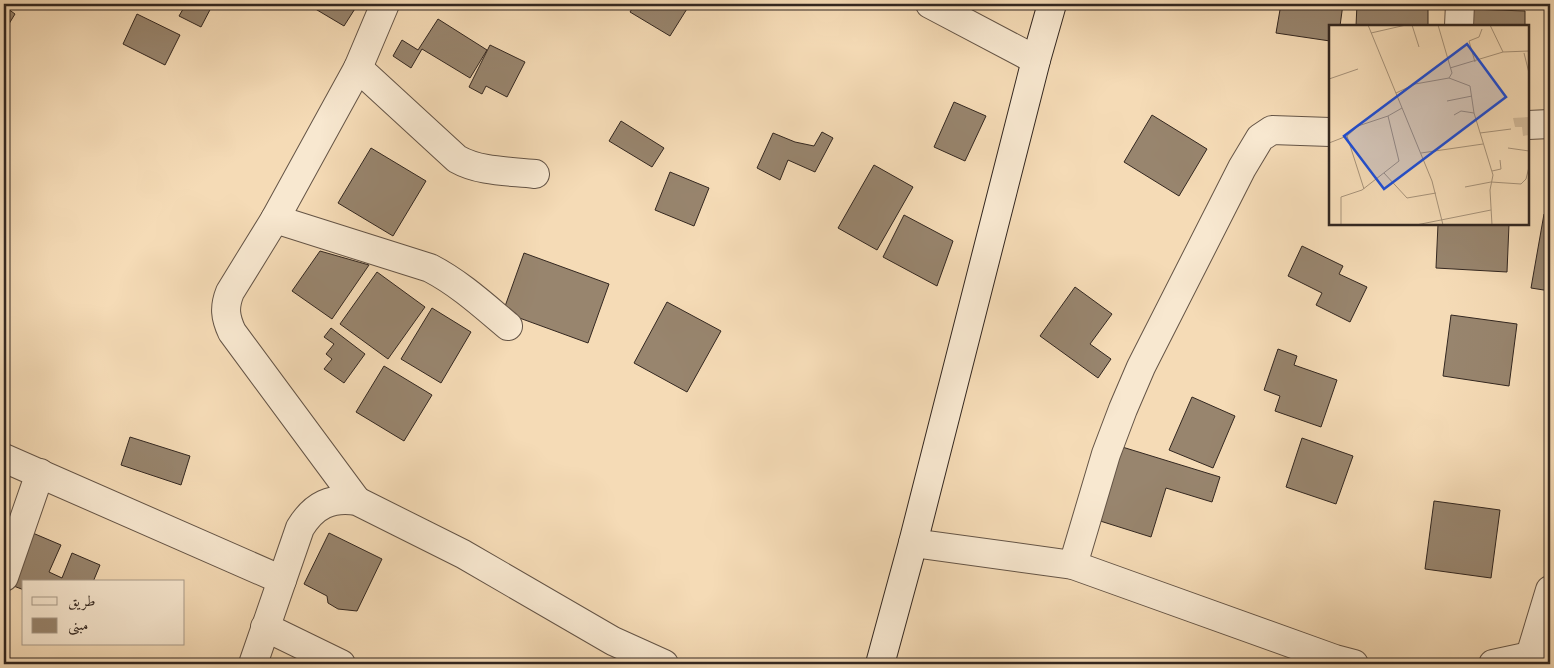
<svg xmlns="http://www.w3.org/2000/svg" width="1554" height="668" viewBox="0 0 1554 668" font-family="'IM FELL English',Amiri,serif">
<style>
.building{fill:#98856e;stroke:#332720}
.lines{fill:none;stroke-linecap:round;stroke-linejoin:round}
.street-casing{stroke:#645446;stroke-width:30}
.secondary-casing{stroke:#332720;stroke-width:30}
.street{stroke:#f8e8d0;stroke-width:28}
.secondary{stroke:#f8e8d0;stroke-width:28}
.inset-road{fill:none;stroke:#a7937a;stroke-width:1}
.view{fill:#1d4ed8;fill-opacity:0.15;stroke:#1d4ed8;stroke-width:2.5}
.inset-edge{fill:none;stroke:#332720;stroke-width:2.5}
</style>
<rect width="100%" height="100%" fill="#f5dbb6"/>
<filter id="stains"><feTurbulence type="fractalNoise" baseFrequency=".004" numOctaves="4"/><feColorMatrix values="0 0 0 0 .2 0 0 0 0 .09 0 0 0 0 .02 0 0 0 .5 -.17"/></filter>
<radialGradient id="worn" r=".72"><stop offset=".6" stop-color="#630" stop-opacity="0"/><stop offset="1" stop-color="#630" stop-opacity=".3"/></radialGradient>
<g class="building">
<path d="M186 4H213L201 27 179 16Z"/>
<path d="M307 4H358L344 26Z"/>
<path d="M635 4H690L670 36 630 12Z"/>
<path d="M1281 4H1343L1340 26H1330V41L1276 33Z"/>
<path d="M1357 4H1428V26H1356Z"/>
<path d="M4 6 15 14 4 32Z"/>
<path d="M1470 9 1525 11V26H1469Z"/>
<path d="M137 14 180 35 165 65 123 44Z"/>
<path d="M438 19 487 50 470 78 422 49 411 68 393 56 402 40 418 50Z"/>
<path d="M490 45 525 62 507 97 486 86 482 94 469 87Z"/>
<path d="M954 102 986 116 965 161 934 147Z"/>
<path d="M1152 115 1207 149 1179 196 1124 162Z"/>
<path d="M621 121 664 148 652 167 609 141Z"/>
<path d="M822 132 833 138 815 172 788 160 780 180 757 168 773 133 795 142 814 146Z"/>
<path d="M371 148 426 181 393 236 338 203Z"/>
<path d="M874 165 913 187 877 250 838 228Z"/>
<path d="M670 172 709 188 694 226 655 210Z"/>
<path d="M1544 214 1550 215V291L1531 288Z"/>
<path d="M904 215 953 241 937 286 883 257Z"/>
<path d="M1438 224H1509L1507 272 1436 268Z"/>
<path d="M1302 246 1343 266 1339 274 1367 287 1350 322 1316 305 1322 293 1288 276Z"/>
<path d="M320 251 369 265 332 319 292 291Z"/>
<path d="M524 253 609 284 588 343 503 312Z"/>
<path d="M377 272 425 307 388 359 340 324Z"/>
<path d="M1075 287 1112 314 1090 344 1111 359 1098 378 1040 336Z"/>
<path d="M667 302 721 331 687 392 634 363Z"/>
<path d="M432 308 471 332 441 383 401 359Z"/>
<path d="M1451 315 1517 324 1509 386 1443 376Z"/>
<path d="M331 328 365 354 344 383 324 369 332 359 326 354 334 344 324 337Z"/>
<path d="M1278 349 1297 356 1294 365 1337 380 1321 427 1275 411 1280 396 1264 390Z"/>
<path d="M384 366 432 395 404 441 356 412Z"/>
<path d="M1192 397 1235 416 1213 468 1169 450Z"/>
<path d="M130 437 190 456 181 485 121 465Z"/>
<path d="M1302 438 1353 456 1336 504 1286 487Z"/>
<path d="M1119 446 1220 477 1212 502 1166 488 1151 537 1097 520Z"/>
<path d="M1434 501 1500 510 1491 578 1425 569Z"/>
<path d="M28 531 61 545 49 572 62 578 72 553 100 565 93 582H24V590L6 583Z"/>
<path d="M329 533 382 559 357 611 338 609 328 603 327 596 304 584Z"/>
</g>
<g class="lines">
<g class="street-casing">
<g id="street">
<path d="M930 4 1036 60"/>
<path d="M1459 26 1460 4"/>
<path d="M358 68 457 159C480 172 509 171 535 174"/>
<path d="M1528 125 1550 124"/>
<path d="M275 219 430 268C459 283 483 305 508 326"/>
<path d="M4 458 282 580"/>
<path d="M357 501 232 332C225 317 224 307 230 292L275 219 358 68 385 4"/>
<path d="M913 543 1073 565 1106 454 1123 409 1141 367 1242 168 1260 138 1272 130 1330 132"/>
<path d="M1073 565 1335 659 1354 664"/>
<path d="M4 577 40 473"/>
<path d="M265 627 341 664"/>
<path d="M1530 656 1550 590"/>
<path d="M253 664 300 528C314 505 331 497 357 501L463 554 613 641 664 664"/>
<path d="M1493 664 1530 656 1550 660"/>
</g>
</g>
<g class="secondary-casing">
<path id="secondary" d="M880 664 913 543 1036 60 1052 4"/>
</g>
<use href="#street" class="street"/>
<use href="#secondary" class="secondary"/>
</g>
<g transform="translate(1329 25)">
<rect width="200" height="200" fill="#f5dbb6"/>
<path d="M200 92V110L194 111 193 102H186L184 93Z" fill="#d4bc9c"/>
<path class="inset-road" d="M39 0 103 156 114 200M83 0 90 22M109 0 123 48 120 53M161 0 174 27 200 26M42 8 77 0M195 28 200 48M146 37 140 16 150 12 153 4M121 43 174 27M0 54 29 44M67 68 86 59 120 53 141 61 145 88 164 150 161 165 163 200M118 76 143 71M125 90 132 86 145 88M151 108 182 104M18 111 35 164M0 118 18 111 29 101 59 91M179 123 200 126M92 128 154 119M163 146 172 144 171 135M55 148 78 173 107 168M136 162 162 157 192 159 197 154 200 142M12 200V172L33 165 70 136 59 91 73 83M87 200 162 185"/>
<path class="view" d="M138 19 177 72 55 164 15 111Z"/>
<rect width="200" height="200" class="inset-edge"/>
</g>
<rect width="1554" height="668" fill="none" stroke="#f5dbb6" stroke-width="20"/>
<rect x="5" y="5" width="1544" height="658" fill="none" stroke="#332720" stroke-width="2.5"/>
<rect x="10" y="10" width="1534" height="648" fill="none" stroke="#332720"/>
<rect x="22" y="580" width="162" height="65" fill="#f8e8d0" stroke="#a99b8a"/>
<rect x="32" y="597" width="25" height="8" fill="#f8e8d0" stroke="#a99b8a"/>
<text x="68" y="606" font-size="15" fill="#332720">طريق</text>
<rect x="32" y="618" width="25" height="15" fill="#98856e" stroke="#a99b8a"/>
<text x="68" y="630" font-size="15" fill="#332720">مبنى</text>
<rect width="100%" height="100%" filter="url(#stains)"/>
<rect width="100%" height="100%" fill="url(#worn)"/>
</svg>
